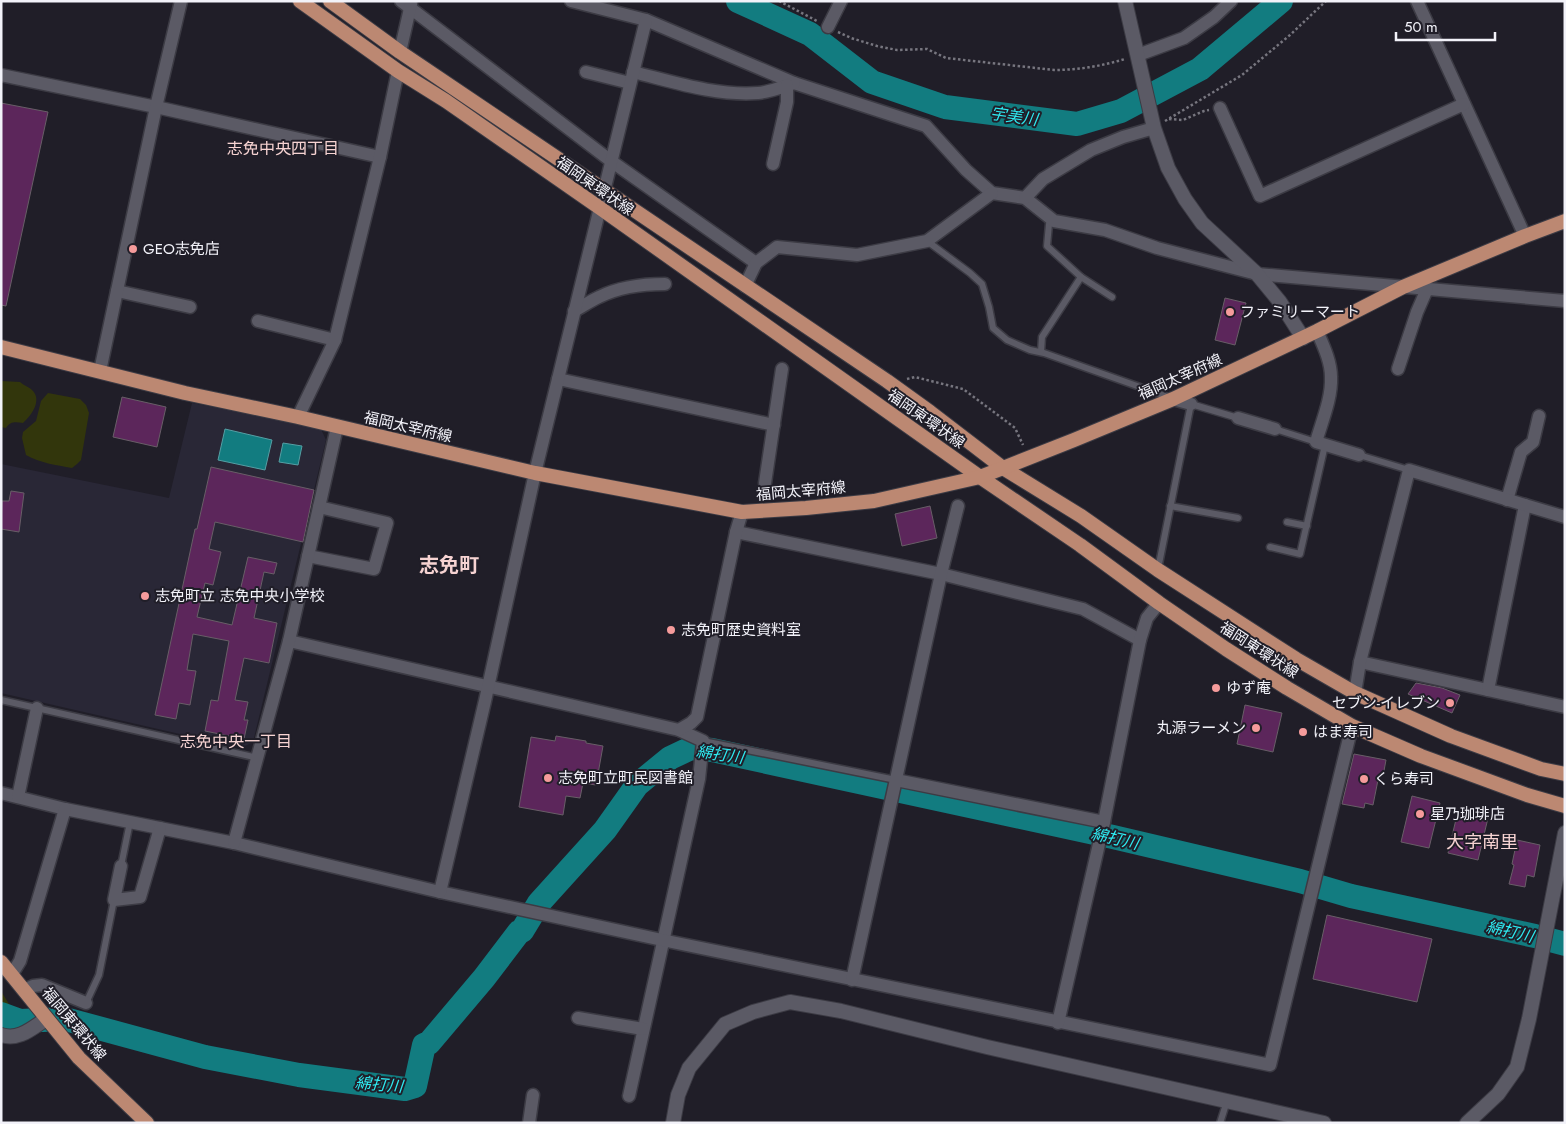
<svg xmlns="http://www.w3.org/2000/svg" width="1566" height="1124" viewBox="0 0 1566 1124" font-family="Jost,'Noto Sans JP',sans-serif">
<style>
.built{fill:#292736}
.green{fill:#32360c}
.water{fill:#127c80;stroke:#559fa4}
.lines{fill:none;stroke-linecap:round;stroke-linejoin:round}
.river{stroke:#127c80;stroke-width:24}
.building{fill:#5c265b;stroke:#685e67}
.service-casing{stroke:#3c3b44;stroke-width:9}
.minor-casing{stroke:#3c3b44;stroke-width:15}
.tertiary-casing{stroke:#3c3b44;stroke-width:16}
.primary-casing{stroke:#3c3b44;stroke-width:16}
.path{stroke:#77767f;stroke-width:2.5;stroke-dasharray:2.5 2.5;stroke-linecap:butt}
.service{stroke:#5b5a65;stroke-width:6}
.minor{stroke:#5b5a65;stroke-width:12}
.tertiary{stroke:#5b5a65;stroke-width:14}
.primary{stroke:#bc8872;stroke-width:14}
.poi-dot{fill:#f59b9b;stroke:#201e28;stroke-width:2}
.labels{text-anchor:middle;stroke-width:4;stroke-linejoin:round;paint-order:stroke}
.street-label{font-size:15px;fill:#f2f2f9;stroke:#201e28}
.poi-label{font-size:15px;fill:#f2f2f9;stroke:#201e28;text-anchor:start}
.water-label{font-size:16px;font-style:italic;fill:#2eeaf1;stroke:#201e28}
.neighbourhood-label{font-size:16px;fill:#f6d3d2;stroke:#201e28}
.quarter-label{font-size:18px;fill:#f6d3d2;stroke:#201e28}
.district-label{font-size:20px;font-weight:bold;fill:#f6d3d2;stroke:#201e28}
</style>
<rect width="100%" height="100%" fill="#201e28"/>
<path class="built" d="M192 403 320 427 326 440 253 742 241 748 1 693V464L169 498Z"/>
<g class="green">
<path d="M1 381 20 382C24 386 30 387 33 391 42 401 31 416 23 423 16 422 10 421 6 428L1 427Z"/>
<path d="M48 393 80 399 86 405 89 413 81 460 77 464 72 468C56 465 40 463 26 455L22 438 23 432 36 421 41 401Z"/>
<path d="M1 991 17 1017 1 1013Z"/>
</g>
<g class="water">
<path d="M225 429 272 440 265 470 218 460Z"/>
<path d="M283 443 302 446 298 465 279 462Z"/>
</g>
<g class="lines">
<g class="river">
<path d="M738 1 810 34 872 82 945 107 1077 124 1121 111 1200 69 1281 1"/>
<path d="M1 1014 20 1021 65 1019 205 1057 299 1075 405 1089 415 1086 424 1045 429 1043 484 978 519 932 522 931 539 903 605 830 637 785 670 758 691 748 712 750 1113 837 1300 881 1351 896 1535 936 1565 944"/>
</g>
</g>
<g class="building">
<path d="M1 103 48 112 6 306 1 305Z"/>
<path d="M1225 298 1246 303 1235 345 1215 340Z"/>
<path d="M122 397 166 407 157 447 113 437Z"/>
<path d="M211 467 314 490 303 542 215 522 209 549 221 552 213 585 205 583 197 617 232 625 248 557 277 563 274 574 264 572 254 618 277 623 269 663 244 658 235 700 248 702 244 720H248L244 739 205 731 211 700 218 701 229 641 193 634 187 670 196 671 190 705 179 703 176 719 155 715 195 529H197Z"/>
<path d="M11 491 24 493 19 532 1 529 2 501H9Z"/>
<path d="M930 506 937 538 902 546 895 514Z"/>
<path d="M1416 683 1442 688 1460 695 1452 713 1408 694Z"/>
<path d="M1245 705 1282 713 1273 752 1237 744Z"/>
<path d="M556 736 586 741V743L603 746 596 785 583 783 580 798 566 796 563 815 519 807 531 737 555 741Z"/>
<path d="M1354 754 1386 760 1383 776 1379 775 1373 805 1365 803 1364 808 1342 804Z"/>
<path d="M1412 796 1440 803 1429 848 1401 842Z"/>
<path d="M1458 811 1488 818 1478 860 1448 853Z"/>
<path d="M1517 840 1540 845 1534 877 1527 875 1525 887 1509 884 1514 865 1512 864Z"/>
<path d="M1327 915 1432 939 1417 1002 1313 979Z"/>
</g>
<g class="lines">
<g class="service-casing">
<g id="service">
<path d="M927 241 970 273 982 284 989 307 993 328 1007 340 1030 350 1044 353 1171 398"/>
<path d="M1081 277 1112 297"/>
<path d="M1041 352 1042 337 1081 277 1047 246 1049 224 1052 219"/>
<path d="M1275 429 1316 442"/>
<path d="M1359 455 1409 470"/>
<path d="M1170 506 1238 518"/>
<path d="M1287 522 1307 526"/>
<path d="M1270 547 1300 554 1325 445"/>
<path d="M1158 569 1191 404 1238 418"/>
<path d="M1 700 258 758"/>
<path d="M703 741 896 780"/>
<path d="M121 866 130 822"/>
<path d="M86 1003 99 975 114 900"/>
<path d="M1220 1123 1227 1101"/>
</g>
</g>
<g class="minor-casing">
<g id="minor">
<path d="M401 1 611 161 756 263"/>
<path d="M571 1 646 20 794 83 926 126 966 170 992 193 1025 198 1054 221 1105 230 1157 248 1257 274 1565 301"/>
<path d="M1417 1 1525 236"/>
<path d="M828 27 841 1"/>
<path d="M400 52 411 4"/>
<path d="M1138 55 1184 38 1214 17 1231 1"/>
<path d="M586 72 630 83"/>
<path d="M633 72C674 82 715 96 758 93 770 92 782 87 794 83"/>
<path d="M1 75 156 107 380 157"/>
<path d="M1220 108 1260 196 1464 104"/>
<path d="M773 164 787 102V85"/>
<path d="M1025 198 1043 179 1091 150 1123 137 1154 128"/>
<path d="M745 286 756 263 777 247 857 255 927 241 992 193"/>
<path d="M117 291 190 307"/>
<path d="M574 311C582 307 590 301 599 297 619 287 642 284 665 284"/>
<path d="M258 321 335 340"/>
<path d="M1317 331C1323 345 1331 361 1331 377 1332 398 1322 421 1316 442L1359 455"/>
<path d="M1398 369 1417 312 1427 289"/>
<path d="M100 371 156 107 181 1"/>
<path d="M558 379 774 425"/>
<path d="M1173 399 1191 404"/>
<path d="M298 417 335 340 380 157 398 71"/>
<path d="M1238 418 1275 429"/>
<path d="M765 483 782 369"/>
<path d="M1507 500 1521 452 1533 442 1539 416"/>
<path d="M736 532 941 574 1083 609 1140 640"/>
<path d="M308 556 374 569 387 523 319 507"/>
<path d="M289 641 679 730 703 741 699 779 629 1096"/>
<path d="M1360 662 1565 707"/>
<path d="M1488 690 1525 505"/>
<path d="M1355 693 1360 662 1409 470 1565 517"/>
<path d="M679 730 691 723 697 717 736 532 742 512"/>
<path d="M896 780 1104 822"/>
<path d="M1 793 65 809 234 843 440 892 662 940 1270 1065 1352 726"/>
<path d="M18 797 37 708"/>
<path d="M234 843 289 641 337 427"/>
<path d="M121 866 114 900 140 897 160 828"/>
<path d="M440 892 485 701 535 473 646 20"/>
<path d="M12 974 20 961 65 809"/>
<path d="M852 980 941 574 958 506"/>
<path d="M24 990 33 986 42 985 86 1003"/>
<path d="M578 1018 643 1029"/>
<path d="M1058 1023 1104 822 1140 640 1147 618 1159 603"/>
<path d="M529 1123 533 1095"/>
</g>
</g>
<g class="tertiary-casing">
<g id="tertiary">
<path d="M1125 1 1154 128 1168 168 1185 199 1202 223 1257 274 1280 302 1303 338"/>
<path d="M1 1035C19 1041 32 1028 46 1019"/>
<path d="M673 1123 678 1095 689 1068 725 1024 753 1012 790 1002 841 1011 987 1047 1324 1123"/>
<path d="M1467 1123 1498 1094 1517 1067 1529 1019 1565 833"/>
</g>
</g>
<g class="primary-casing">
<g id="primary">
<path d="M300 1 398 71 446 101 600 208 980 477 1080 545 1159 603 1226 649 1287 688 1352 726 1421 756 1527 795 1565 806"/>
<path d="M330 1 400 52 887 381 930 412 1003 468 1081 516 1158 570 1296 659 1355 693 1451 736 1541 769 1565 774"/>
<path d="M1 347 185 393 298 417 535 473 742 512 806 508 874 501 980 477 1003 468 1074 440 1173 399 1317 331 1403 287 1525 236 1565 221"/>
<path d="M1 962 79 1058 147 1123"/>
</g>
</g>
<g class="path">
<path d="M779 1 817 21"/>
<path d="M838 32 851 38 877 46 897 50 927 49 946 58 1054 70C1078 70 1102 66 1125 59"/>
<path d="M1169 119 1183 120 1204 111 1209 110"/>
<path d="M1165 121 1242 75 1290 35 1326 1"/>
<path d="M907 379 915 377 963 389 1015 428 1023 445"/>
</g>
<use href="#service" class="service"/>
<use href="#minor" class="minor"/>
<use href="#tertiary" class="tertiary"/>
<use href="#primary" class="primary"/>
</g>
<g class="poi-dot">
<circle cx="133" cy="249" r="5"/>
<circle cx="1230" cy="312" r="5"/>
<circle cx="145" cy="596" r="5"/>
<circle cx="671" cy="630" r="5"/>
<circle cx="1216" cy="688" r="5"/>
<circle cx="1450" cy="703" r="5"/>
<circle cx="1256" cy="728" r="5"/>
<circle cx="1303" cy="732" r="5"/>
<circle cx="548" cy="778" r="5"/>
<circle cx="1364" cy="779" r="5"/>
<circle cx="1420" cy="814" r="5"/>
</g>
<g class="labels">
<g class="street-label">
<text transform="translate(595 186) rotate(35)" y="5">福岡東環状線</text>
<text transform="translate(1180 377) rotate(-24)" y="5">福岡太宰府線</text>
<text transform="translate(926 419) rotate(35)" y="5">福岡東環状線</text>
<text transform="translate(408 427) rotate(13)" y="5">福岡太宰府線</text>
<text transform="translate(801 491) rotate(-5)" y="5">福岡太宰府線</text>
<text transform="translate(1259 650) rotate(33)" y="5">福岡東環状線</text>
<text transform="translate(74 1024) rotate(50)" y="5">福岡東環状線</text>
</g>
<g class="poi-label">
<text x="143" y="254">GEO志免店</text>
<text x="1240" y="317">ファミリーマート</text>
<text x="155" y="601">志免町立 志免中央小学校</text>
<text x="681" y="635">志免町歴史資料室</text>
<text x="1226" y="693">ゆず庵</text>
<text x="1440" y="708" text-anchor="end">セブン-イレブン</text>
<text x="1246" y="733" text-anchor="end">丸源ラーメン</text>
<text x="1313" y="737">はま寿司</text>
<text x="558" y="783">志免町立町民図書館</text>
<text x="1374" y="784">くら寿司</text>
<text x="1430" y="819">星乃珈琲店</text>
</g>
<g class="water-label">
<text transform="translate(1014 116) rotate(8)" y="6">宇美川</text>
<text transform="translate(720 754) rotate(8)" y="6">綿打川</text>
<text transform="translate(1115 838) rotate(13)" y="6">綿打川</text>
<text transform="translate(1510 931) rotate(13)" y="6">綿打川</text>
<text transform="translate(379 1084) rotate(5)" y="6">綿打川</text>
</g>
<g class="neighbourhood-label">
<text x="283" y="154">志免中央四丁目</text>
<text x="236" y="747">志免中央一丁目</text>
</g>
<g class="quarter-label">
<text x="1482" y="848">大字南里</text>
</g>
<g class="district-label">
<text x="449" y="572">志免町</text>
</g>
</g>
<rect width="1566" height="1124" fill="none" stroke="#f2f2f9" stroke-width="5"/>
<path d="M1396 32v8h99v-8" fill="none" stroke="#f2f2f9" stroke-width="2.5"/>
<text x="1404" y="32" font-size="15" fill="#f2f2f9" stroke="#201e28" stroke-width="4" paint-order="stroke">50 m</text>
</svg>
